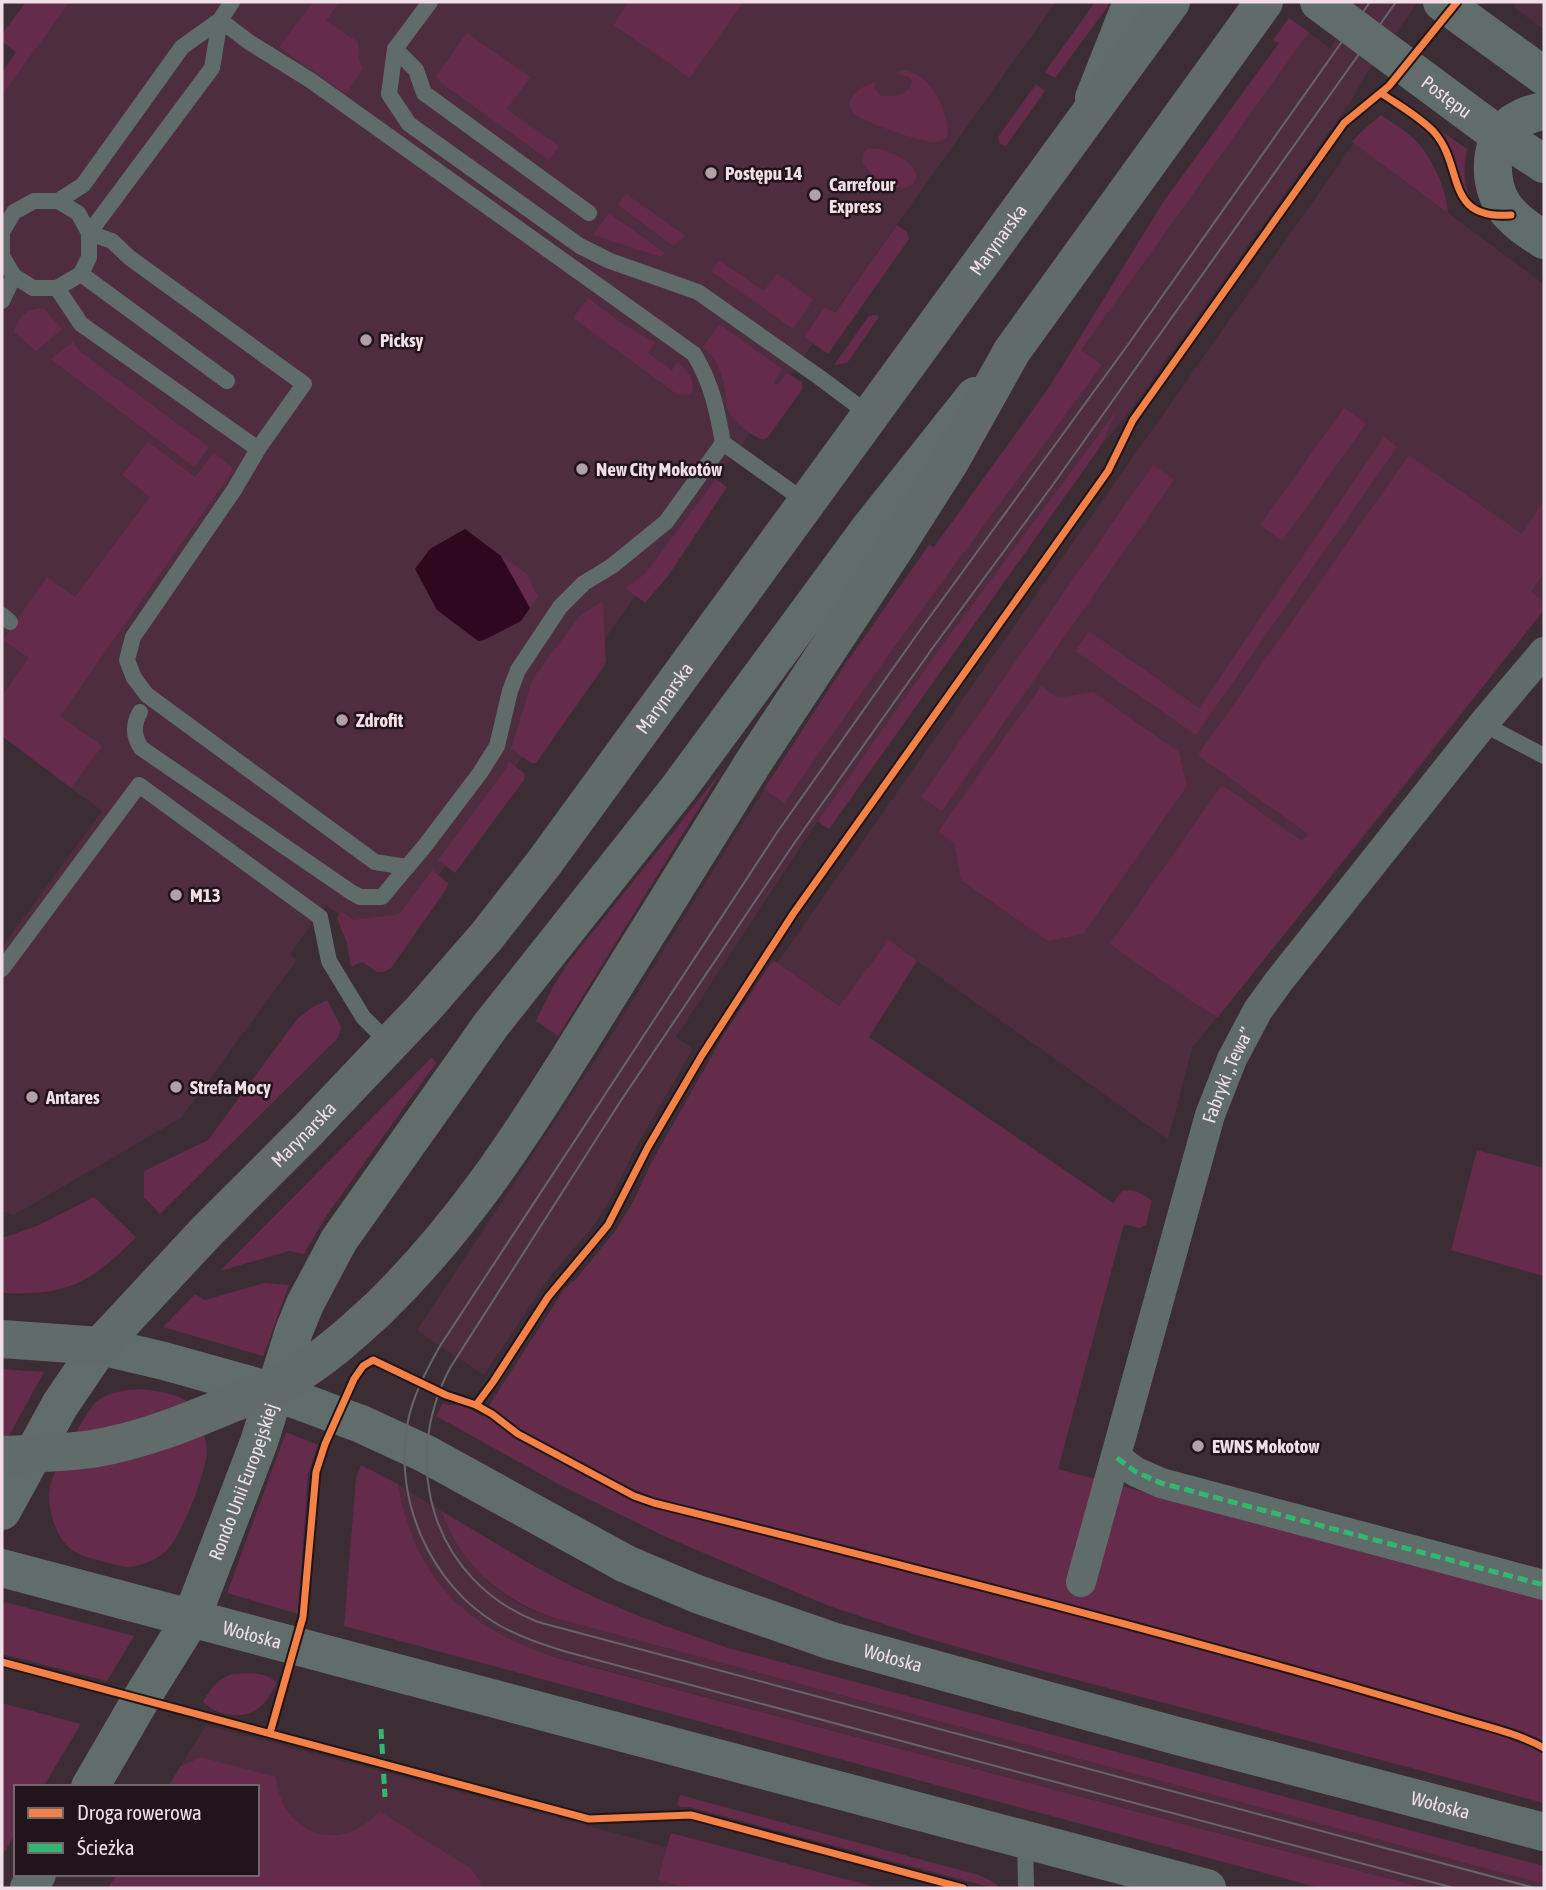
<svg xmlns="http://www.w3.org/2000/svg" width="1546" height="1890" viewBox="0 0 1546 1890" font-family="'Asap Condensed',sans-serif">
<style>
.built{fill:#4e2d3e}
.green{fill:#642c4a}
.water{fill:#2f071e}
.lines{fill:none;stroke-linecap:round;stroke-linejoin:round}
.lane{stroke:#5f6c6a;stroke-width:16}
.street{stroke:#5f6c6a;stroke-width:30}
.secondary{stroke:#616d6b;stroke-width:38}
.primary{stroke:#606b6a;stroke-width:38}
.tram{stroke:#676567;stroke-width:2}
.secondary-bridge{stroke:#616d6b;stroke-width:38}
.primary-bridge{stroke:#606b6a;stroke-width:38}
.quiet{stroke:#33b770;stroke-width:5;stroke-dasharray:10 5;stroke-linecap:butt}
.cycleway-casing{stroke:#21141a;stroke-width:11}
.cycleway{stroke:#f48246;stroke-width:7}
.poi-dot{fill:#b2a0a8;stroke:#21141a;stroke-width:2.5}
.labels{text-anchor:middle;stroke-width:5;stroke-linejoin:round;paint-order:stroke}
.street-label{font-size:19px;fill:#f1dee6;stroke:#21141a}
.poi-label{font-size:19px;font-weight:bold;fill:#f1dee6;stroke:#21141a;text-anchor:start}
</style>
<rect width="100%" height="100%" fill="#3c2c34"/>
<g class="built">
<path d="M70 2H1056L905 213 388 947 326 905 290 954 297 960 181 1118 14 1215 2 1211V947L102 811 2 736V95Z"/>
<path d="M1361 2H1418L1365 76 1351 101 1127 415 1100 447 829 829 817 822 676 1037 693 1049 636 1147 611 1199 594 1225 549 1278 484 1375 434 1342 417 1330 600 1053 733 838 844 666 929 545 934 547 1026 420 1063 366 1162 204 1279 43 1273 40 1289 18 1330 48Z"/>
<path d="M1514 2H1544V30L1515 8Z"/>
<path d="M1354 143 1544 284V610L1388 807 1192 1048 1168 1140 889 941 839 1006 777 963Z"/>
<path d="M398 1484 441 1511 447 1527 488 1582 509 1598 529 1609 551 1617 1544 1884V1888H1425L538 1652 519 1645 490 1630 465 1611 440 1585 418 1552 410 1532 403 1512Z"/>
<path d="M206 1725 585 1825 816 1888H108L117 1874H257V1787H168Z"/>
</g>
<g class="green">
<path d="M26 2H70L2 95V72L16 52 2 41V34Z"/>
<path d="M313 2H339L326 21 358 42 359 59 363 69 346 94 279 47Z"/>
<path d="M628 2H743L690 78 614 25Z"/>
<path d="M1095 2H1111L1055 78 1045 72Z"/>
<path d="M1289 18 1309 32 1081 350 1102 365 889 654 784 803 764 789 844 666 929 545 934 547 1050 386 1162 204 1279 43 1273 40Z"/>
<path d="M467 33 530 77 507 109 559 146 549 160 440 82 436 76Z"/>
<path d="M906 70C931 76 948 110 948 135 944 139 940 142 934 142 920 142 863 122 854 113 851 110 851 108 849 103 855 91 862 86 875 82V89L881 96C894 97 909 96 912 81L909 77 895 73Z"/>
<path d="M1036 84 1045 91 1006 146 1000 144 998 137Z"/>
<path d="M1381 115C1391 122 1403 129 1413 138 1430 153 1447 190 1448 213L1352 142 1360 133Z"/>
<path d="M1433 125 1467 149C1463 166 1464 183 1470 199 1454 175 1455 149 1433 125Z"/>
<path d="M869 148C881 148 890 152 901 158 941 181 893 210 862 162L863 153Z"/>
<path d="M626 194 686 236 673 246 618 205Z"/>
<path d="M609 213 665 253 661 256 655 255 593 235Z"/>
<path d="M897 225 907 232 909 239 828 354 804 337 825 307 835 313Z"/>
<path d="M719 260 764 291 777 273 813 299 793 329 711 271Z"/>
<path d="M588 298 619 321 655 343 648 353 672 370 678 362C687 371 697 381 691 394L678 395 573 318Z"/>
<path d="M43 308 62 329 36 351 14 332C19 316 25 309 43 308Z"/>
<path d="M876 315 879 317 847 363 834 365 869 316Z"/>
<path d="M719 324 782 369 774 382 778 385 787 373 802 382V390L768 437 763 440C749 434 732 422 727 407 726 402 726 396 725 390 723 375 715 356 703 347Z"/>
<path d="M73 342 79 351 209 447 194 467 51 359Z"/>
<path d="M1344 408 1366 424 1282 541 1260 525Z"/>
<path d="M1117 410 1100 447 829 829 818 821 935 655Z"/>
<path d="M1384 437 1397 447 1196 735 1075 651 1089 631 1199 708Z"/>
<path d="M148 442 195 477 214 453 232 467 231 473 60 716 102 746 71 788 2 736V696L29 658 3 640 47 577 75 597 150 497 122 475Z"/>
<path d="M1409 455 1522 534 1544 501V573L1531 592 1544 602V610L1218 1017 1191 1001 1110 944 1222 785 1302 841 1308 834 1198 755Z"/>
<path d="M1153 465 1174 480 942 811 921 797Z"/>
<path d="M716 479 727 487 668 576 645 603 625 588 645 574Z"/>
<path d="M501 556 527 574 538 597 530 608Z"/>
<path d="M601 602 603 604 606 661 604 666 536 763H531L511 749 533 678 580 616Z"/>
<path d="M1041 686 1057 698 1093 692 1179 752 1187 786 1083 934 1048 941 961 880 954 843 938 832Z"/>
<path d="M508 761 525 774 524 780 455 873 438 860 506 769Z"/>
<path d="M721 772 558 1036 536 1021 554 985 568 963Z"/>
<path d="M432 870 448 883 447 888 391 968 384 972H377L362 962 351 967 347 943 337 918 341 911 353 920 399 914Z"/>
<path d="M889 940 917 961 869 1037 1113 1203 1122 1191C1134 1187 1142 1195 1152 1200L1146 1225 1139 1228 1124 1224 1058 1469 1544 1599V1803L1024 1666 923 1637 829 1606 666 1537 562 1486 436 1416 443 1403 449 1405 461 1404 482 1416 565 1288 575 1280 616 1230 633 1202 651 1163 723 1036 773 960 839 1006Z"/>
<path d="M327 1000 341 1027 338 1038 160 1214 144 1197V1171L208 1140 297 1019 311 1008Z"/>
<path d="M432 1057 436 1063 327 1215 304 1254 289 1251 220 1271Z"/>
<path d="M1477 1150 1544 1168V1276L1451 1250Z"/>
<path d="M94 1197 136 1237C91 1283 67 1296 2 1293V1238L37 1226Z"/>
<path d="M264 1283 289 1285 263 1356 163 1327 195 1294 205 1300Z"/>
<path d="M2 1369 44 1372 2 1448Z"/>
<path d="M141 1389C156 1391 180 1393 191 1405 198 1413 207 1440 207 1450 207 1470 181 1539 165 1552 156 1560 139 1567 126 1567 120 1566 112 1564 105 1562 97 1560 77 1555 71 1549 55 1537 46 1505 50 1486 53 1473 86 1411 96 1402 107 1392 126 1390 141 1389Z"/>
<path d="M286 1432 318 1445 308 1474 298 1614 227 1593Z"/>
<path d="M361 1465 398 1484C414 1579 469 1631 558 1658L1425 1888H1320L344 1626 356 1478Z"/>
<path d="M441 1511C480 1533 518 1558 558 1579 612 1608 670 1628 728 1648L1544 1866V1884L551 1617C498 1598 461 1564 441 1511Z"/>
<path d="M5 1602 134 1636 107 1681 2 1654V1605Z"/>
<path d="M232 1674C248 1673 265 1671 277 1683 271 1692 266 1704 256 1710 240 1720 213 1715 203 1701 212 1688 217 1679 232 1674Z"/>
<path d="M2 1703 81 1724 43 1787H16V1833L2 1856Z"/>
<path d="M201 1757 276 1777C281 1835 342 1856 379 1811L470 1868 480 1881 482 1888H108L117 1874H257V1787H168L180 1767Z"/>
<path d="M680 1795 979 1875 990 1880 1001 1888H993L689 1807H679L677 1804Z"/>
<path d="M671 1833 879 1888H688L658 1880Z"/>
</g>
<path class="water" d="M465 529 501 556 530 608 521 621 484 640 478 641 437 610 415 569 430 549Z"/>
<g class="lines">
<g class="lane">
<path d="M430 2 395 49 389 94 409 124 580 246 610 261 698 292 819 377 870 415"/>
<path d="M220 20 249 42 310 80 694 354C712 384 717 410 723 443L806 502"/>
<path d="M395 49 416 70 424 93 589 213"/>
<path d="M34 201H58L78 213 89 233V257L81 274 57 288H33L14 276 2 256V232L14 212Z"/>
<path d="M58 201 83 185 182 47 220 20 232 2"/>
<path d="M81 274 227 381"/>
<path d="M57 288 81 324 258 449 304 384 130 258 112 241 89 233 212 68 220 20"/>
<path d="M2 301 14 276"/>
<path d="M258 449 234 490 133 637 127 660 134 678 147 695 375 862 407 867 424 847 480 773 497 746 510 691 518 670 560 607 584 583 612 566 666 522 723 443"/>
<path d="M2 615 10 622"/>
<path d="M140 712C133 725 133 735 141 748L351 892 360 897H382L407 867"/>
<path d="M1483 724 1544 756"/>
<path d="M2 969 139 785 320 917 329 961 363 1017 390 1044"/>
<path d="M1025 1839 1026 1888"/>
</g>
<g class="street">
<path d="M1117 1458 1136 1472 1161 1483 1544 1585"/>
<path id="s1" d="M1081 1582 1210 1115 1232 1059 1258 1010 1279 981 1483 724 1544 652"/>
</g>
<g class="secondary">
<path d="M1442 2 1544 76"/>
<path d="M1094 98 1132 2"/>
<path d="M1544 111C1531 113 1515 119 1506 129 1488 149 1490 184 1503 205 1513 220 1530 231 1544 240"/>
<path id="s2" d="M2 1511 60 1405 100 1346 164 1361 275 1392 361 1424 426 1454 626 1564 697 1594 832 1641 1170 1734 1544 1832"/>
<path id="s3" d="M2 1568 1207 1888"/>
<path id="s4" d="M90 1787 141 1699 192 1617 259 1442 294 1331 305 1304 339 1240 491 1025 678 789 870 528 975 396"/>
<path d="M29 1888 37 1874"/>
</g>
<g class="primary">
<path d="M580 1041 753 763 895 548 951 460 1012 351 1264 2"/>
<path id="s5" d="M2 1339 100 1346 206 1232 309 1129 424 1008 486 937 544 863 1171 2"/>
</g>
<g class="tram">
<path d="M1370 2 1127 346 918 633 778 831 440 1346C426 1371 412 1397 407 1426 394 1501 431 1585 497 1624 519 1637 543 1645 567 1652L1454 1888"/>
<path d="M1396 2 1052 486 934 646 795 842 620 1102 450 1368C399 1465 433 1581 538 1622L1535 1888"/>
</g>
<path class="secondary-bridge" id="s6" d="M1319 2 1489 128 1544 164"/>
<path class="primary-bridge" d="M2 1455C32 1454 62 1453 92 1449 141 1441 188 1422 233 1403 251 1396 270 1390 287 1380 321 1361 351 1334 379 1308 462 1227 519 1139 580 1041"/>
<g class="quiet">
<path d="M1117 1458 1136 1472 1161 1483 1544 1585"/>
<path d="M381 1729 385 1797"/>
</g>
<g class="cycleway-casing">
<g id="cycleway">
<path d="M1381 93C1398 105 1419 116 1434 132 1465 167 1443 220 1511 215"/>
<path d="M476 1405 492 1414 518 1434 634 1496 654 1503C864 1555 1074 1609 1282 1667 1340 1683 1397 1700 1455 1717 1484 1726 1518 1733 1544 1748"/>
<path d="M2 1662 589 1819 691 1815 963 1888"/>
<path d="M270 1733 303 1617 316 1472 325 1444 354 1379 363 1366 373 1360 446 1395 476 1405 493 1382 548 1297 608 1225 648 1147 702 1055 793 914 1108 471 1133 420 1344 123 1389 86 1457 2"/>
</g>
</g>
<use href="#cycleway" class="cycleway"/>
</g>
<g class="poi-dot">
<circle cx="711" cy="173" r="7"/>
<circle cx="815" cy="195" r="7"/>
<circle cx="366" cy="340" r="7"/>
<circle cx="582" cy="469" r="7"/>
<circle cx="342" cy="720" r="7"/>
<circle cx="176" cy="895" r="7"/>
<circle cx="176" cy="1087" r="7"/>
<circle cx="32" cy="1097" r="7"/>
<circle cx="1198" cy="1446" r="7"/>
</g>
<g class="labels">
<g class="street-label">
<text dy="7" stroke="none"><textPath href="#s6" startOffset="159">Postępu</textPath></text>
<text dy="7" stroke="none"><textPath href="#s5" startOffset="1526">Marynarska</textPath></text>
<text dy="7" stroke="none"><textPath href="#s5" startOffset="959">Marynarska</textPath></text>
<text dy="7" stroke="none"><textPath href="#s1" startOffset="528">Fabryki „Tewa”</textPath></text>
<text dy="7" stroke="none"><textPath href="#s5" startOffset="392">Marynarska</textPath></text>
<text dy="7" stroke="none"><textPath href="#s4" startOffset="343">Rondo Unii Europejskiej</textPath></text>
<text dy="7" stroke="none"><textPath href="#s3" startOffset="259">Wołoska</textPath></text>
<text dy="7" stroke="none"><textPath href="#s2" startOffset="1048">Wołoska</textPath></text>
<text dy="7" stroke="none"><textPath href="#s2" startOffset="1615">Wołoska</textPath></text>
</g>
<g class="poi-label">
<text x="725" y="180">Postępu 14</text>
<text x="829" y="191">Carrefour<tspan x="829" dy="22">Express</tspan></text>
<text x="380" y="347">Picksy</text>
<text x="596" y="476">New City Mokotów</text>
<text x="356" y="727">Zdrofit</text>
<text x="190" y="902">M13</text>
<text x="190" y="1094">Strefa Mocy</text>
<text x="46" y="1104">Antares</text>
<text x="1212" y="1453">EWNS Mokotow</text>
</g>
</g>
<rect width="1546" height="1890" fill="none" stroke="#f1dee6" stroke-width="7"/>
<rect x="14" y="1785" width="245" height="91" fill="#21141a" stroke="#74656c" stroke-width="2"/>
<rect x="28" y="1808" width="35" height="10" fill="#f48246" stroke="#74656c" stroke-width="2"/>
<text x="77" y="1820" font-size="21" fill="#f1dee6">Droga rowerowa</text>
<rect x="28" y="1843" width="35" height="10" fill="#33b770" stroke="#74656c" stroke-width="2"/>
<text x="77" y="1855" font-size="21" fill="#f1dee6">Ścieżka</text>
</svg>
